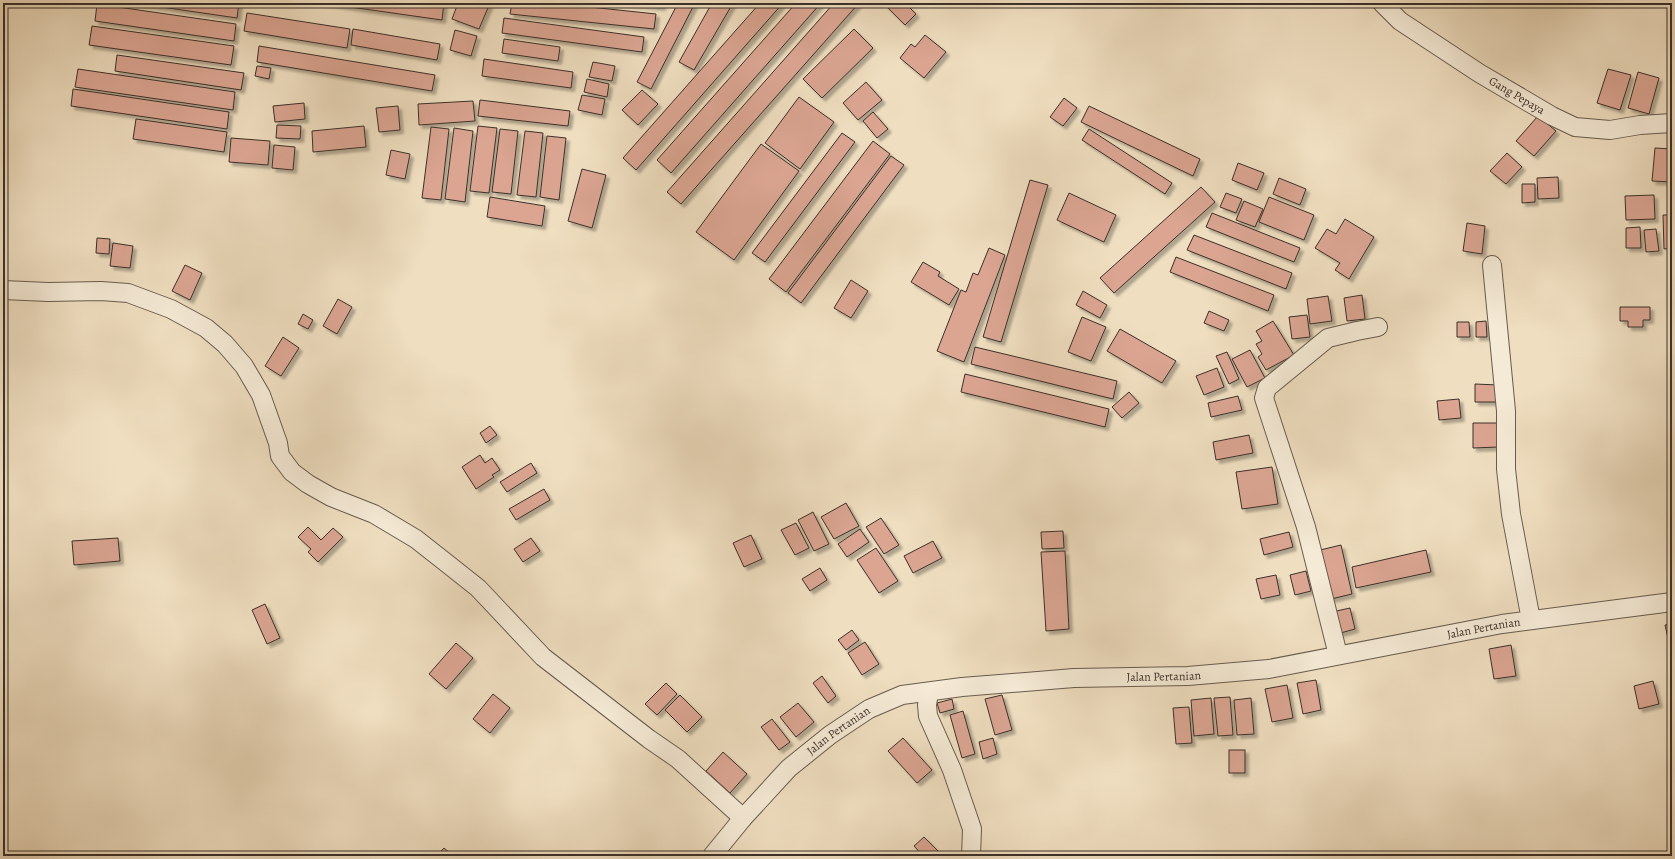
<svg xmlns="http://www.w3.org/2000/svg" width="1675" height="859" viewBox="0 0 1675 859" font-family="Alegreya,serif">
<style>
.building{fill:#dba592;stroke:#3b3029;filter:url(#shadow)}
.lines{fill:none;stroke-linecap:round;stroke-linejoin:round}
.street-casing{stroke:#685c4f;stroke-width:20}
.street{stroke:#f5ead6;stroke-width:18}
.labels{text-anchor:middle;stroke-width:4;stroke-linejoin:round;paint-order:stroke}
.street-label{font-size:12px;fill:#3b3029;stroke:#f5ead6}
</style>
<defs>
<filter id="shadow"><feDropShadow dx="3.5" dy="3.5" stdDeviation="1" flood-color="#0004"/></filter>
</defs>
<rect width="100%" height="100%" fill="#efdec0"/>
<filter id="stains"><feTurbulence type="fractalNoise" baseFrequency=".005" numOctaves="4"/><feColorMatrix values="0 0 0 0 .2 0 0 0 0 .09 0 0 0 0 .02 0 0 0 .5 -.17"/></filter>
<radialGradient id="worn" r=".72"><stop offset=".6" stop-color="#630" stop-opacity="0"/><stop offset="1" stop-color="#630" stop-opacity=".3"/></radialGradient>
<g class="building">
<path d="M134 3H239L237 18Z"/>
<path d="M322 3H444L442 20Z"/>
<path d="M458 3H490L479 29 452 19Z"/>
<path d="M512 3H552L656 14 654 29 510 14Z"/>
<path d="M624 3H662V7Z"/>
<path d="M678 3H695L651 89 637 82Z"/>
<path d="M712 3H733L694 70 679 62Z"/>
<path d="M760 3H783L636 170 623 158Z"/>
<path d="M796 3H821L671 173 657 160Z"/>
<path d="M834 3H859L681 204 667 192Z"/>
<path d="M883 3H905L916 14 905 25Z"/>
<path d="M97 4 236 24 234 41 95 21Z"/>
<path d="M247 13 350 29 347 48 244 31Z"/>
<path d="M504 18 644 37 642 52 502 33Z"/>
<path d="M92 26 234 46 231 65 89 45Z"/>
<path d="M353 29 440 44 437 60 351 45Z"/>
<path d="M854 29 873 48 822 98 803 79Z"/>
<path d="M455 30 477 36 471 56 450 50Z"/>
<path d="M925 35 946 52 924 78 900 58 911 44 915 47Z"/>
<path d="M504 39 560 47 558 61 502 53Z"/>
<path d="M259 46 435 75 432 91 257 62Z"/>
<path d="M117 55 244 73 241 90 115 71Z"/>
<path d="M484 59 573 72 571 88 482 76Z"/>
<path d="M593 62 615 66 612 81 589 77Z"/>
<path d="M257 66 271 68 269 79 255 76Z"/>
<path d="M78 69 235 92 233 110 75 87Z"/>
<path d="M1608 69 1631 75 1620 110 1597 103Z"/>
<path d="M1638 72 1659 78 1649 114 1628 108Z"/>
<path d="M587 79 609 84 607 97 584 92Z"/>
<path d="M866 82 882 100 858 120 843 103Z"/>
<path d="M73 89 229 112 227 129 71 106Z"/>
<path d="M642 90 658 104 638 125 622 110Z"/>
<path d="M582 95 605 99 602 115 578 110Z"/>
<path d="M799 97 834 122 800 169 765 143Z"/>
<path d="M1064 98 1077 108 1063 126 1050 117Z"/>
<path d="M480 100 570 111 568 126 478 116Z"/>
<path d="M473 101 475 121 419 125 418 104Z"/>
<path d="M304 103 305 119 275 122 273 106Z"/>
<path d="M398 106 400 130 379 132 376 108Z"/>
<path d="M1089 106 1200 159 1193 176 1081 122Z"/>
<path d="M873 112 888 129 877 138 863 121Z"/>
<path d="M1538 116 1556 131 1534 156 1516 141Z"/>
<path d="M136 119 227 132 224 152 133 139Z"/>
<path d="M277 125 301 126 300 139 276 138Z"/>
<path d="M364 126 366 147 313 152 312 131Z"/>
<path d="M478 126 497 128 489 193 470 191Z"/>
<path d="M431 127 449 129 441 200 422 198Z"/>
<path d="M454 128 473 131 465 202 445 199Z"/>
<path d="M500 129 518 131 511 194 492 192Z"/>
<path d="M1089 129 1172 183 1165 194 1082 140Z"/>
<path d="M525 131 543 133 536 197 517 195Z"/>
<path d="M842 133 855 142 765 262 752 253Z"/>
<path d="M547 136 566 138 559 200 540 197Z"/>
<path d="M231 138 270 141 268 165 229 162Z"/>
<path d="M873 141 890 154 786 292 769 279Z"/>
<path d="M761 144 799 171 734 260 696 232Z"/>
<path d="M274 145 295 147 293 170 272 168Z"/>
<path d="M1655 148 1672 149V182L1652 181Z"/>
<path d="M391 150 410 154 405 179 386 175Z"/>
<path d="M1507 153 1522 167 1506 184 1490 171Z"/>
<path d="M891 156 904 165 801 303 788 293Z"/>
<path d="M1238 163 1264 173 1257 190 1232 180Z"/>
<path d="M582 169 606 175 592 228 568 221Z"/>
<path d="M1558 177 1559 198 1538 199 1537 178Z"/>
<path d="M1279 178 1306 189 1300 205 1273 194Z"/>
<path d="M1030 180 1048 185 1001 342 983 337Z"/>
<path d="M1522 184H1535V202L1522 203Z"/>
<path d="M1201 187 1215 202 1114 293 1100 278Z"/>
<path d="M1069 193 1116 215 1104 242 1057 220Z"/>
<path d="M1226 193 1242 199 1236 213 1220 207Z"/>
<path d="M1654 195 1655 219 1626 220 1625 196Z"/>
<path d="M490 197 545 206 542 226 487 217Z"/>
<path d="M1269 197 1314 215 1304 240 1259 222Z"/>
<path d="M1244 201 1263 209 1255 227 1236 220Z"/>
<path d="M1212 213 1300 248 1294 262 1206 227Z"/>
<path d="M1663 215H1672V248L1664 249Z"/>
<path d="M1345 219 1374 237 1349 279 1335 270 1340 263 1315 248 1327 229 1336 234Z"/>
<path d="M1467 223 1485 226 1482 254 1463 251Z"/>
<path d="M1640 227 1641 248H1626V228Z"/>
<path d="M1656 229 1659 251 1646 252 1644 230Z"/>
<path d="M1194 235 1292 273 1286 289 1187 250Z"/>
<path d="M97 238 110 239 109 254 96 253Z"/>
<path d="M113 243 133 246 130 268 110 266Z"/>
<path d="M989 248 1005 255 964 362 937 351 961 290 966 292 973 273 978 275Z"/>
<path d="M1176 257 1274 295 1268 311 1170 272Z"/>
<path d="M923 262 940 272 938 276 959 289 949 305 911 282Z"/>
<path d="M185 265 202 273 190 300 172 291Z"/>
<path d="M851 280 868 291 851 318 834 308Z"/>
<path d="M1083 291 1107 305 1100 318 1076 305Z"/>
<path d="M1362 295 1365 319 1347 321 1344 298Z"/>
<path d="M1328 296 1332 321 1310 324 1307 299Z"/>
<path d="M338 299 352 307 337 334 323 326Z"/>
<path d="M1620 307H1650V320H1643V327H1628V321H1620Z"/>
<path d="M1209 311 1229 320 1224 331 1204 323Z"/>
<path d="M303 314 313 320 308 329 298 324Z"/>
<path d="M1307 315 1310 337 1292 339 1289 317Z"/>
<path d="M1082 317 1106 327 1091 361 1068 352Z"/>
<path d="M1273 321 1294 355 1266 370 1258 357 1262 354 1256 344 1262 341 1256 331Z"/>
<path d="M1486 321 1487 337H1476V322Z"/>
<path d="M1457 322H1469L1470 337H1457Z"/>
<path d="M1120 329 1176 361 1162 383 1107 351Z"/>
<path d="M283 337 299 348 281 376 265 366Z"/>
<path d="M975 347 1117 381 1113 399 971 364Z"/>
<path d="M1250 350 1265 378 1247 387 1232 359Z"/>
<path d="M1227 352 1239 379 1229 384 1216 356Z"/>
<path d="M1217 368 1224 387 1204 395 1196 376Z"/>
<path d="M965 374 1109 409 1105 427 961 392Z"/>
<path d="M1475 384 1498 385V402H1475Z"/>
<path d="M1129 392 1139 403 1122 418 1112 407Z"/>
<path d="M1238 396 1242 410 1211 417 1208 403Z"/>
<path d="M1459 399 1461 418 1439 420 1437 401Z"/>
<path d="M1473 423H1498L1499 447 1473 448Z"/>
<path d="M490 426 497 435 486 443 480 433Z"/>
<path d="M1249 435 1253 453 1216 460 1213 442Z"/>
<path d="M480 455 485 463 492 458 500 470 492 475 494 477 476 489 462 467Z"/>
<path d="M531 463 537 473 507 492 500 482Z"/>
<path d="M1272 467 1278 504 1242 509 1236 472Z"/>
<path d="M544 489 550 500 516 520 509 509Z"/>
<path d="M846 503 859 526 834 539 821 517Z"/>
<path d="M813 512 829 544 814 551 798 520Z"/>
<path d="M881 518 899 545 884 554 866 527Z"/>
<path d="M796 523 809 548 795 555 781 530Z"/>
<path d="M308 527 321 540 333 528 343 537 318 562 308 552 311 549 298 537Z"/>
<path d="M860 529 869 542 847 557 838 544Z"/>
<path d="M1063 531 1064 548 1042 549 1041 532Z"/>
<path d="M1289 532 1293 547 1264 555 1260 539Z"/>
<path d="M751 535 762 559 744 567 733 543Z"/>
<path d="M118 538 120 561 74 565 72 541Z"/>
<path d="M531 538 540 551 523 562 514 549Z"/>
<path d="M933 541 942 558 913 573 904 556Z"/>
<path d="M1341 545 1352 594 1327 600 1316 551Z"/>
<path d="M876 548 898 581 879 593 857 560Z"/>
<path d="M1426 550 1431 572 1356 588 1352 567Z"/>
<path d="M1065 551 1069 629 1046 631 1041 552Z"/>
<path d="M820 568 827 580 810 591 802 579Z"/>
<path d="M1306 571 1311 591 1295 595 1290 575Z"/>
<path d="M1276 575 1280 595 1261 599 1256 579Z"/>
<path d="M265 604 280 638 267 644 252 610Z"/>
<path d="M1350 608 1355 629 1337 634 1332 612Z"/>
<path d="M1672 624V656L1665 625Z"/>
<path d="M852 630 859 640 846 650 838 640Z"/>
<path d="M865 642 879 664 862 675 848 653Z"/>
<path d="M456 643 473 658 446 689 429 674Z"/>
<path d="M1511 645 1516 676 1494 679 1489 649Z"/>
<path d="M822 676 836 696 828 703 813 683Z"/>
<path d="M1316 680 1321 710 1303 714 1297 683Z"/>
<path d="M1653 681 1659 704 1639 709 1634 686Z"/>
<path d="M666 683 677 694 657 715 645 704Z"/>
<path d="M1287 685 1293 718 1272 722 1265 689Z"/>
<path d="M493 694 510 708 490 733 473 719Z"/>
<path d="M680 695 702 717 687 732 665 710Z"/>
<path d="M1002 695 1012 730 995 735 985 699Z"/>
<path d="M1230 697 1233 735 1218 736 1214 698Z"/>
<path d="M1211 698 1214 734 1194 736 1191 700Z"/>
<path d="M1251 698 1254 734 1237 735 1234 700Z"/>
<path d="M952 699 954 709 940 713 937 703Z"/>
<path d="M798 703 814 722 796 737 780 717Z"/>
<path d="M1189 707 1192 743 1176 744 1173 708Z"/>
<path d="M963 711 975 754 962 758 950 715Z"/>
<path d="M772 719 790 742 779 750 761 727Z"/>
<path d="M903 738 932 770 917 783 888 751Z"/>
<path d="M993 738 997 754 983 759 979 742Z"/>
<rect x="1229" y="750" width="16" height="23"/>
<path d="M723 752 747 774 730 793 706 771Z"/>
<path d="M924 837 939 852 935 856H923L914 846Z"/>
<path d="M444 848 453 856H436Z"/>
</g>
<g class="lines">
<g class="street-casing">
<g id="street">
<path id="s1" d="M1382 3 1400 21 1479 73 1552 116 1575 127 1610 130 1640 125 1672 123"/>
<path d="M1492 265 1506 411V469L1511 514 1531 620"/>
<path d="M3 290 48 292 101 291 128 293 171 309 206 328 225 344 244 366 261 395 278 443 280 456 292 472 308 484 331 497 374 514 416 539 449 565 478 588 543 657 649 739 678 759 743 818"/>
<path d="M1338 655 1306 527 1264 398 1267 388 1328 338 1357 331 1378 327"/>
<path d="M929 692 927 705 928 716 952 770 970 823 972 829 971 856"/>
<path id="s2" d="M712 856 743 818 789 768 830 735 869 709 902 695 962 687 1074 678 1188 676 1269 669 1502 624 1672 602"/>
</g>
</g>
<use href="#street" class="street"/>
</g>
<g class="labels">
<g class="street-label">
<text dy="4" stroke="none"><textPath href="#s1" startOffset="164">Gang Pepaya</textPath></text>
<text dy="4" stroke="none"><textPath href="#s2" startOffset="839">Jalan Pertanian</textPath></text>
<text dy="4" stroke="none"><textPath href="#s2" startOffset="515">Jalan Pertanian</textPath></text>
<text dy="4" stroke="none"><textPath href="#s2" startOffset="179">Jalan Pertanian</textPath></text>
</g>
</g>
<rect width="1675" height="859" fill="none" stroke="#efdec0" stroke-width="16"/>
<rect x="4" y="4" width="1667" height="851" fill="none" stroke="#3b3029" stroke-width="2"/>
<rect x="8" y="8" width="1659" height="843" fill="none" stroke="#3b3029"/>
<rect width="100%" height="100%" filter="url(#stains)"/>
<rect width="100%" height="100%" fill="url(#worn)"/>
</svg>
